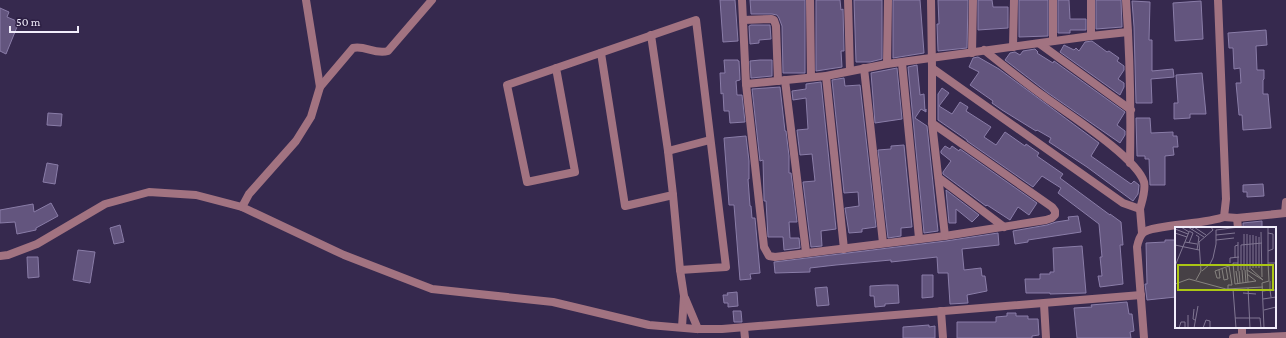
<svg xmlns="http://www.w3.org/2000/svg" width="1286" height="338" viewBox="0 0 1286 338" font-family="'Crimson Pro',serif">
<style>
.building{fill:#63557e;stroke:#8a7da8}
.lines{fill:none;stroke-linecap:round;stroke-linejoin:round}
.street{stroke:#a27381;stroke-width:8}
.inset-road{fill:none;stroke:#817793;stroke-width:1}
.view{fill:#abc614;fill-opacity:0.15;stroke:#abc614;stroke-width:2}
.inset-edge{fill:none;stroke:#f1edfb;stroke-width:2}
</style>
<rect width="100%" height="100%" fill="#36294e"/>
<g class="building">
<path d="M720 0H735L738 41 723 42Z"/>
<path d="M750 0H805V73H783L782 26 779 18 777 15 772 14H751Z"/>
<path d="M816 0H840L841 10 843 9 844 51H841L842 67 816 71Z"/>
<path d="M854 0H882V59L870 62H856Z"/>
<path d="M893 0H920L924 53 893 58Z"/>
<path d="M938 0H968L967 48 938 51 937 24H939Z"/>
<path d="M978 0H992L993 7H1008V28L978 30Z"/>
<path d="M1019 0H1048V36L1019 37Z"/>
<path d="M1058 0H1069L1070 19H1086V30H1070V33H1058Z"/>
<path d="M1096 0H1121L1122 27 1096 29Z"/>
<path d="M1132 1 1150 2 1149 40H1152V71L1173 69 1174 77 1151 79 1152 103H1136L1134 27Z"/>
<path d="M1201 1 1203 39 1175 41 1173 3Z"/>
<path d="M0 8 9 12 7 17 19 22 6 54 0 51Z"/>
<path d="M751 25H770L771 39 759 40V43L750 44 749 26Z"/>
<path d="M1266 30 1267 45 1256 46 1257 70H1264V79L1263 80V94H1268L1271 128 1243 130 1242 115H1239L1236 83H1241L1240 68 1234 69 1233 48H1229L1228 33Z"/>
<path d="M1092 41 1107 52 1109 51 1119 58 1117 61 1124 66V70L1118 79 1124 83V87L1120 95 1060 52 1064 45 1074 50 1076 48 1079 51 1085 42Z"/>
<path d="M1035 49 1038 52 1037 53 1053 63 1054 61 1125 112 1117 125 1125 131V135L1120 143 1048 93 1005 60 1010 53 1015 52 1020 55 1023 51Z"/>
<path d="M978 57 999 69 1099 143 1091 156 1131 184 1134 181 1139 185 1138 194 1133 201 1087 167 1049 142 1051 138 1037 130 1036 131 1002 110 992 103 993 101 970 85 979 72 969 67 973 58Z"/>
<path d="M724 60H738V61H739L740 80 736 81 737 95H742L745 122 730 123 729 111H724L723 93 721 94 720 73H725Z"/>
<path d="M760 60H772V76L751 78 750 61Z"/>
<path d="M917 65 920 95 924 94 925 111 926 109V112L921 109 915 118 927 126 938 231 924 233 908 67Z"/>
<path d="M897 68 902 119 875 123 871 73Z"/>
<path d="M1202 73 1206 114H1190V118L1174 119V103H1178L1176 75Z"/>
<path d="M844 78 845 86 860 85 876 227 862 229V232L849 233 845 208 859 206 858 192 844 193 832 80Z"/>
<path d="M821 82 836 229 821 231 822 246 811 247 803 182 815 181 812 154 800 155 797 130 808 129 806 98 793 100 792 91 806 89V84Z"/>
<path d="M780 87 785 131H786L789 156V173H791L797 222H789L790 238H799L800 248 784 250 783 237H768L766 201H764V198L763 160 760 161 752 89Z"/>
<path d="M942 88 949 93 939 106 952 114 960 102 968 107 966 111 991 127 984 137 996 145 1005 132 1025 146 1026 144 1039 153 1037 156 1063 174 1060 178 1110 215V214L1121 222 1123 245H1120L1123 284 1100 287 1098 276H1102L1100 257H1102L1099 224 1058 193 1061 188 1042 176 1033 187 967 141V140L938 120V94Z"/>
<path d="M48 113 62 114 61 126 47 125Z"/>
<path d="M1136 118H1150L1151 133 1173 132V136H1177L1178 147H1173L1174 155 1165 156V185H1150L1149 159H1145V156H1137Z"/>
<path d="M746 136 749 161V179H748L750 206H751L752 218H755L760 273 750 274 751 279 740 280 734 205H729L724 138Z"/>
<path d="M904 145 912 227 901 228V236L888 238 878 150 891 149V146Z"/>
<path d="M945 146 950 149 952 146 959 151 960 149 1037 203 1029 215 1018 207 1010 220 987 205 986 206 943 174V172L951 161 941 153V151Z"/>
<path d="M47 163 58 165 55 184 43 182Z"/>
<path d="M1263 184 1264 196 1247 197V192H1243V185Z"/>
<path d="M946 190 979 215 972 222 956 209V223H949Z"/>
<path d="M51 203 58 216 36 228V230L17 234 15 222 0 223V210L33 204 34 212Z"/>
<path d="M1078 216 1081 232 1028 240V242L1015 244 1013 231 1047 225 1056 222 1069 220 1068 217Z"/>
<path d="M1262 221V228H1243V223Z"/>
<path d="M120 225 124 242 114 244 110 228Z"/>
<path d="M998 233 999 245 962 249 964 270 981 268 982 276H985L987 291 967 295 968 303 950 304 948 273H938L937 257 891 262V260L836 265 810 268V272L775 273 774 262 946 241Z"/>
<path d="M1165 240H1176V297L1147 300 1145 284H1147L1146 243 1165 242Z"/>
<path d="M1082 246 1086 293 1050 294V293H1026L1025 279H1040V274H1050V272H1054L1053 248Z"/>
<path d="M78 250 95 252 90 283 73 280Z"/>
<path d="M27 257H38L39 277 28 278Z"/>
<path d="M922 275H933V297L922 298Z"/>
<path d="M887 285H898L899 303 885 304V306L875 307 874 296H870V286Z"/>
<path d="M827 287 829 305 817 306 815 288Z"/>
<path d="M737 292 738 306 728 307V303H724L723 295H728L727 293Z"/>
<path d="M1127 302 1129 314H1132L1134 331 1130 332 1131 338H1077L1074 308 1092 307 1091 305Z"/>
<path d="M733 311H741L742 322H734Z"/>
<path d="M1007 313H1016V316H1028V319H1038L1039 335 1032 336V338H957V322H996V317L1007 316Z"/>
<path d="M929 325V327L935 326V338H903V327Z"/>
</g>
<g class="lines">
<g class="street">
<path d="M742 0 746 84 764 247 769 256 775 257 945 236 1046 220 1052 218 1055 215V211L1052 207 932 123"/>
<path d="M810 0 811 77"/>
<path d="M848 0 850 71"/>
<path d="M931 0 932 68 1123 203 1140 209C1142 201 1146 190 1144 182 1136 157 1068 114 1045 97 1024 82 1004 66 984 50"/>
<path d="M1126 0C1130 54 1131 108 1130 163"/>
<path d="M743 20 772 19 774 20 776 26 778 81"/>
<path d="M1091 36V0"/>
<path d="M1053 41V0"/>
<path d="M1040 44 1131 110"/>
<path d="M1013 47 1014 0"/>
<path d="M601 53 625 206 673 195 668 151 651 35"/>
<path d="M972 53 973 0"/>
<path d="M902 63 919 238"/>
<path d="M887 64 888 0"/>
<path d="M556 68 575 172 527 182 507 85 696 20 726 267 680 270 684 296 682 327"/>
<path d="M864 68 883 243"/>
<path d="M932 68V123L945 236"/>
<path d="M826 76 844 249"/>
<path d="M785 80 806 252"/>
<path d="M746 84 826 76 887 64 1091 36 1128 32"/>
<path d="M320 87 353 48C365 45 375 55 388 51L432 0"/>
<path d="M668 151 710 140"/>
<path d="M939 178 1004 227"/>
<path d="M673 195 680 270"/>
<path d="M242 207 249 194 296 141 311 117 320 87 306 0"/>
<path d="M1140 209 1142 233"/>
<path d="M1285 213 1286 202"/>
<path d="M1224 217 1237 218 1286 213"/>
<path d="M1237 218 1238 228"/>
<path d="M0 256 8 255 37 244 105 204 149 192 196 195 242 207 344 255 432 289 553 302 649 325 696 329H722L1141 295"/>
<path d="M685 298 698 329"/>
<path d="M1044 304 1046 338"/>
<path d="M941 311 943 338"/>
<path d="M744 328 745 338"/>
<path d="M1144 338 1137 247C1138 242 1139 237 1143 233 1151 225 1207 224 1224 217L1226 199 1218 0"/>
<path d="M1233 338 1242 337V327"/>
<path d="M1242 338 1286 336"/>
</g>
</g>
<g transform="translate(1175 227)">
<rect width="101" height="101" fill="#36294e"/>
<path class="inset-road" d="M13 0 29 10M93 0V36M0 2 13 7M17 3 19 0 31 8M41 3 64 0M86 5 87 50M0 6 12 10M93 6 98 7V22L93 24M69 7V43M72 7V43L88 53 76 42M21 8 24 10 22 23M41 8 60 6M75 8V42M78 8V41M81 9V41M84 10V41M41 13 59 11M10 15 22 17M63 15V44M14 16 18 6 14 4M0 18 24 23M60 31V19L63 18M55 36V31L64 30M63 36H58L60 57 81 54 72 47M0 39 14 5 6 0M47 42 49 53 53 52 51 41M44 43 45 51H42L40 44 54 39 57 58H53V62M66 43V18L87 16M67 43 68 56M70 43 71 56M72 43 73 55M27 44 35 37 38 31 41 17V3M61 44 63 57M64 44 65 56M21 53 26 44 24 15 38 3 36 0M0 57 14 52 51 62 88 60M73 61 75 101M58 62 61 101M88 64 95 63V54M68 66 81 67M96 70 95 63H101M88 72 101 70M19 82 18 92 20 93M89 83 101 80M60 91H85L86 101M4 101 6 95H10V101M13 101V88M19 101 23 79M28 101 31 93 35 94V101M89 101 87 56 94 54 93 36H101"/>
<path class="view" d="M3 38H98V63H3Z"/>
<rect width="101" height="101" class="inset-edge"/>
</g>
<path d="M10 26v6h68v-6" fill="none" stroke="#f1edfb" stroke-width="2"/>
<text x="16" y="26" font-size="12" fill="#f1edfb" stroke="#2c1f43" stroke-width="3" paint-order="stroke">50 m</text>
</svg>
